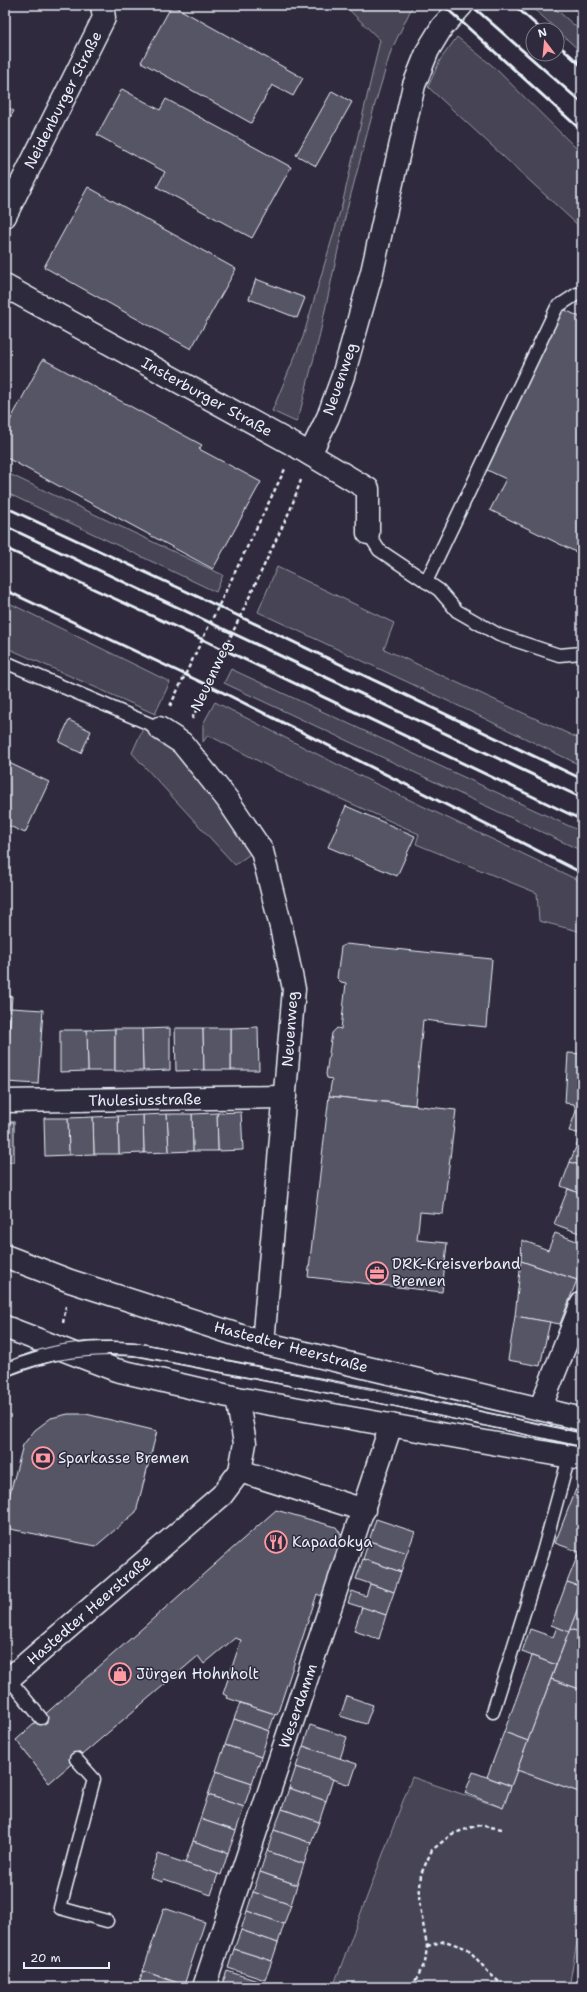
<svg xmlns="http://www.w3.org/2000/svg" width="587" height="1992" viewBox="0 0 587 1992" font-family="'Shantell Sans',sans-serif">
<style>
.green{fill:#464455;stroke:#979aa6}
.building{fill:#575565;stroke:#e8f1f8}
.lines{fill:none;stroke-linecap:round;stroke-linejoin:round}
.lane-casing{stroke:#e8f1f8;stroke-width:15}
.street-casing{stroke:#e8f1f8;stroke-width:25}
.secondary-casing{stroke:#e8f1f8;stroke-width:25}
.path{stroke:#e8f1f8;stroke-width:2.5;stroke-dasharray:4 3;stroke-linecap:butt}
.lane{stroke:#2f2a3d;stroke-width:12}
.street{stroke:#2f2a3d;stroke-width:22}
.secondary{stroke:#2f2a3d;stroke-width:22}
.tram{stroke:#e8f1f8;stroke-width:1}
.rail{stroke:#e8f1f8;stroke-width:3}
.labels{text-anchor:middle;stroke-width:3;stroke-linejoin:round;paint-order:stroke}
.street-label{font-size:15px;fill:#e8f1f8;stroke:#2f2a3d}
.poi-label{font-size:15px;fill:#e8f1f8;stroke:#2f2a3d;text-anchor:start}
</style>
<rect width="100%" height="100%" fill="#2f2a3d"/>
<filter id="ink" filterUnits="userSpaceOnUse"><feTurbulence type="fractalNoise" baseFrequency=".025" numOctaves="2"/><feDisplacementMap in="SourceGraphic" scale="8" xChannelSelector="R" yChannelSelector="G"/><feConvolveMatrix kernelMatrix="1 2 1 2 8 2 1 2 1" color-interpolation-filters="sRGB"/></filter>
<g filter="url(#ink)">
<g class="green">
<path d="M344 5H413L391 51 375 104 346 213 319 338 300 412 296 422 272 411 303 337 342 205 380 40Z"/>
<path d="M530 5H551L582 32V53Z"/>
<path d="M457 37 494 67 582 154V229L428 87 440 60Z"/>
<path d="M5 472 223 575 216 592 5 492Z"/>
<path d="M277 567 394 623 384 649 582 740V766L465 709 258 612Z"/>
<path d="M5 601 170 682 155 714 5 647Z"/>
<path d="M231 669 582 832V851L224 683Z"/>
<path d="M215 702 372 782 582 882V932L539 921 537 893 416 844 419 834 272 768 208 735 203 742V724Z"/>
<path d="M143 728 162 740 191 764 254 851 235 865 132 753Z"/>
<path d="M517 1770 582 1793V1914L569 1987H333L412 1777 503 1808Z"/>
</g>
<g class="building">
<path d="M172 5 303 78 293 96 272 85 251 123 141 62Z"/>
<path d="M122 89 160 110 166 99 291 167 252 238 157 187 165 172 97 135Z"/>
<path d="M332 91 352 102 316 166 296 155Z"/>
<path d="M5 106 14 111 5 126Z"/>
<path d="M88 187 236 269 191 349 44 267Z"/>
<path d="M256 279 305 298 297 318 249 299Z"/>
<path d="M563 309 582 318V555L490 510 506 479 485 469Z"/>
<path d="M43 359 202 445 199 449 261 482 213 569 5 457V430Z"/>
<path d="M69 720 91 731 81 753 59 742Z"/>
<path d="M5 761 49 782 25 833 5 824Z"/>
<path d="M346 806 415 836 397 876 328 847Z"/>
<path d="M346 944 492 959 486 1027 423 1020 415 1105 329 1096 332 1079 327 1078 326 1074 332 1033 337 1028 341 1029 346 983 341 982 337 978 341 947Z"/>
<path d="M5 995 12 996 6 1082H5Z"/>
<path d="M11 1008 43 1010 38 1084 6 1082Z"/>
<path d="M258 1027 259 1070H231V1028Z"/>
<path d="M170 1028V1070L143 1071 142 1029Z"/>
<path d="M175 1028H203L204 1070 176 1071Z"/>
<path d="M203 1028H231V1070H204Z"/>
<path d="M115 1029V1071H88L87 1030Z"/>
<path d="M115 1029H142L143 1071H115Z"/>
<path d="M60 1030H87L88 1071 60 1072Z"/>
<path d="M568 1053 582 1054V1130L581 1134 569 1131 576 1111 574 1104 565 1103Z"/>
<path d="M329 1096 456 1110 443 1214 420 1212 417 1240 447 1243 442 1292 308 1277Z"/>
<path d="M241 1112 243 1150 218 1151 217 1113Z"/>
<path d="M217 1113 218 1151H193L192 1114Z"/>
<path d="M167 1114H192L193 1151 169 1152Z"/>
<path d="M167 1114 169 1152 144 1153 143 1115Z"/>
<path d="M143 1115 144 1153 119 1154 118 1116Z"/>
<path d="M118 1116 119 1154H94L93 1117Z"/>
<path d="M93 1117 94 1154 69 1155 68 1118Z"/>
<path d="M44 1118H68L69 1155 45 1156Z"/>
<rect x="5" y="1122" width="9" height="40"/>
<path d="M581 1134 582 1135V1166L570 1162Z"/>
<path d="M570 1162 582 1166V1194L561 1186Z"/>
<path d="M568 1189 582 1194V1234L554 1224Z"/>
<path d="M555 1233 582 1243V1266L577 1280 521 1261 522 1240 548 1250Z"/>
<path d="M521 1261 577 1280 560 1324 515 1316Z"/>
<path d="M515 1316 550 1322 540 1366 508 1360Z"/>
<path d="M68 1414H86L157 1431 136 1512 96 1546 5 1528V1512L23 1445 35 1430 51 1418Z"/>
<path d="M576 1489 582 1490V1553L555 1543Z"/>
<path d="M276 1510 336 1527 343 1537 327 1599 317 1594 277 1715 227 1698 228 1696 223 1694 241 1640 235 1638 204 1664 198 1656 49 1783 16 1740Z"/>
<path d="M376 1519 415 1532 407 1553 369 1541Z"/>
<path d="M369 1541 407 1553 401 1572 363 1559Z"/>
<path d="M579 1552 582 1553V1587L567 1582Z"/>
<path d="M363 1559 401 1572 394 1592 356 1579Z"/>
<path d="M567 1582 582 1587V1598L569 1632 551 1625Z"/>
<path d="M370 1584 394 1592 386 1615 348 1603 352 1591 366 1596Z"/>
<path d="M580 1603H582V1633L570 1629Z"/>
<path d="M362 1607 386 1615 379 1639 354 1631Z"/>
<path d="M557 1627 569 1632 556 1665 522 1652 530 1629 553 1637Z"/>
<path d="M570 1629 582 1633V1690L551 1679Z"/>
<path d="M532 1656 556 1665 528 1741 504 1732Z"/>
<path d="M551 1679 582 1690V1793L517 1770Z"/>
<path d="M347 1696 373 1705 366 1724 340 1716Z"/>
<path d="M240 1703 275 1714 269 1731 234 1719Z"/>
<path d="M234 1719 269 1731 261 1757 225 1745Z"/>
<path d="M310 1725 347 1737 340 1759 303 1746Z"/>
<path d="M504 1732 528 1741 511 1786 487 1777Z"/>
<path d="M225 1745 261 1757 252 1783 216 1771Z"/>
<path d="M303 1746 357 1764 350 1785 296 1767Z"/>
<path d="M296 1767 333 1779 326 1801 289 1788Z"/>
<path d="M216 1771 252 1783 244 1807 208 1795Z"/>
<path d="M473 1772 511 1786 503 1808 465 1793Z"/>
<path d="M289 1788 326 1801 319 1822 282 1809Z"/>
<path d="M208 1795 244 1807 236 1831 200 1819Z"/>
<path d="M282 1809 319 1822 311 1843 274 1830Z"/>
<path d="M200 1819 236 1831 228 1853 193 1841Z"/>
<path d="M274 1830 311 1843 304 1864 267 1851Z"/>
<path d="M193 1841 228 1853 221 1875 185 1863Z"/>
<path d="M267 1851 304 1864 297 1885 260 1872Z"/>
<path d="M158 1854 218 1874 211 1895 164 1879 163 1882 150 1878Z"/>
<path d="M260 1872 297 1885 291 1905 253 1892Z"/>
<path d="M253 1892 291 1905 284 1924 247 1911Z"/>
<path d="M164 1908 205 1922 184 1985 143 1971Z"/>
<path d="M247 1911 284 1924 278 1943 241 1930Z"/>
<path d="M241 1930 278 1943 272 1961 234 1949Z"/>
<path d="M234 1949 272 1961 265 1980 228 1968Z"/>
<path d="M143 1971 184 1985 183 1987H138Z"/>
<path d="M227 1971 264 1983 263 1987H221Z"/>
</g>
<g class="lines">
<g class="lane-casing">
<g id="lane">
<path d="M368 533 379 550 439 590 457 611 499 635 559 655 582 653"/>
<path d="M426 582 557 307 577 294 582 295"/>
<path d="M5 662 159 728"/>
<path d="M5 1370C51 1352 85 1345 135 1349L392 1399 582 1440"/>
<path d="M9 1679 41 1718"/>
<path d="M493 1712 543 1552 569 1457"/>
<path d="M76 1759 94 1779 60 1908 107 1921"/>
</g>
</g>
<g class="street-casing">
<g id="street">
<path d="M5 216 104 18 102 5"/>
<path d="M5 286 296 446 368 489V533"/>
<path d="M310 454 328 417 343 376 372 272 414 85 428 50 442 27 462 5"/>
<path d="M159 728 182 743 227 799 262 851 281 927 294 989 263 1343"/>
<path d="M5 1101 285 1097"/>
<path d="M540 1409 582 1303"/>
<path d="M240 1471 364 1510"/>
<path d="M5 1682 222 1495 240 1471 245 1443 237 1398"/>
<path d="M204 1987 391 1425"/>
</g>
</g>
<g class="secondary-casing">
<g id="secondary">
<path d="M5 1256 70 1281 263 1343 582 1419"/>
<path d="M5 1327 116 1370 237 1398 582 1459"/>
</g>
</g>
<g class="path">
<path d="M170 706 285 469"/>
<path d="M192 719 291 508 301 480"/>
<path d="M63 1323 66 1306"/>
<path d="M427 1946 445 1941 468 1949 490 1974 505 1987"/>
<path d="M412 1987 425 1963 427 1946 419 1901 421 1874 432 1850 452 1834 478 1825 502 1829"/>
</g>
<use href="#lane" class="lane"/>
<use href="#street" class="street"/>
<use href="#secondary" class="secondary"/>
<g class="tram">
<path d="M5 1363C50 1342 91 1338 140 1343L582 1432"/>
<path d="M5 1377C48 1357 98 1353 144 1357L393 1406 582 1447"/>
</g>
<g class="rail">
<path d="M443 5 582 131"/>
<path d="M471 5 582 103"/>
<path d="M514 5 542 30"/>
<path d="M572 5 582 14"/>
<path d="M557 44 582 66"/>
<path d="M5 507 205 600 582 779"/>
<path d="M5 526 582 798"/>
<path d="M5 548 189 633 582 820"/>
<path d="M5 590 220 691 582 873"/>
</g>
</g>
</g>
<defs>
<g id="office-ring" transform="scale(1.15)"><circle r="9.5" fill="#2f2a3d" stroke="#ff9aa2" stroke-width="1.5"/><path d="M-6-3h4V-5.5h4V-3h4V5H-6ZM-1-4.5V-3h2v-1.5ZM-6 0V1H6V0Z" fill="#ff9aa2"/></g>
<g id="bank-ring" transform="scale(1.15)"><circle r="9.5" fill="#2f2a3d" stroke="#ff9aa2" stroke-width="1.5"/><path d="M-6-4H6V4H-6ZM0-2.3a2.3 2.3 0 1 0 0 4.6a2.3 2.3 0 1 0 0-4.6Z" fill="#ff9aa2"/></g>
<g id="restaurant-ring" transform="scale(1.15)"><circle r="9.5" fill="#2f2a3d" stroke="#ff9aa2" stroke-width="1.5"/><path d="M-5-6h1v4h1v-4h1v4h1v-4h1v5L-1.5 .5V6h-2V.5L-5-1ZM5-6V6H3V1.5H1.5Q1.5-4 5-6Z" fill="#ff9aa2"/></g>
<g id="shop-ring" transform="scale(1.15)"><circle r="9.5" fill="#2f2a3d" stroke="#ff9aa2" stroke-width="1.5"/><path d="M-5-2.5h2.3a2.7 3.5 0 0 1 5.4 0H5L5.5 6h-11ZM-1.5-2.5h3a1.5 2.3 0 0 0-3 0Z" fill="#ff9aa2"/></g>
</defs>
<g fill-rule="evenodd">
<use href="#office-ring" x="377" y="1273"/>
<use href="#bank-ring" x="43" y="1458"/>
<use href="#restaurant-ring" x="276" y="1542"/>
<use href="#shop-ring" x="120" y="1674"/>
</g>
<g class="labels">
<g class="street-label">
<text transform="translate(63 100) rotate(-63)" y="5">Neidenburger Straße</text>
<text transform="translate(340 379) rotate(-71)" y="5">Neuenweg</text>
<text transform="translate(207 397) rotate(29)" y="5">Insterburger Straße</text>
<text transform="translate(211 676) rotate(-65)" y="5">Neuenweg</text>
<text transform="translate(290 1029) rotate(-86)" y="5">Neuenweg</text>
<text transform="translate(145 1100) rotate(-1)" y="5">Thulesiusstraße</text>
<text transform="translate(291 1347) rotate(15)" y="5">Hastedter Heerstraße</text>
<text transform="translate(89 1610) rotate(-41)" y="5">Hastedter Heerstraße</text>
<text transform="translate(298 1706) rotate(-71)" y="5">Weserdamm</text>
</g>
<g class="poi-label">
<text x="392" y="1269">DRK-Kreisverband<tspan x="392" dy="17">Bremen</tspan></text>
<text x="58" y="1463">Sparkasse Bremen</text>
<text x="292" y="1547">Kapadokya</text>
<text x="136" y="1679">Jürgen Hohnholt</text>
</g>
</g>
<rect width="587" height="1992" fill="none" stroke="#2f2a3d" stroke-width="20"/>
<rect x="10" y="10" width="567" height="1972" fill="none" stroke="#e8f1f8" stroke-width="1.5" filter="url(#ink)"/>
<g transform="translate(545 42) rotate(344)"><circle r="19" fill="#2f2a3d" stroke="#797a88"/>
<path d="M0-3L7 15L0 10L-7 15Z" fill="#ff9aa2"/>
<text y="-6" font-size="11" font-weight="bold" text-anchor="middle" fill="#e8f1f8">N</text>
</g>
<path d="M24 1962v6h85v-6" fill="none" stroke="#e8f1f8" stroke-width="2"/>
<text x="30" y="1962" font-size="12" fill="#e8f1f8" stroke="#2f2a3d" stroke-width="3" paint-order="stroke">20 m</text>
</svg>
